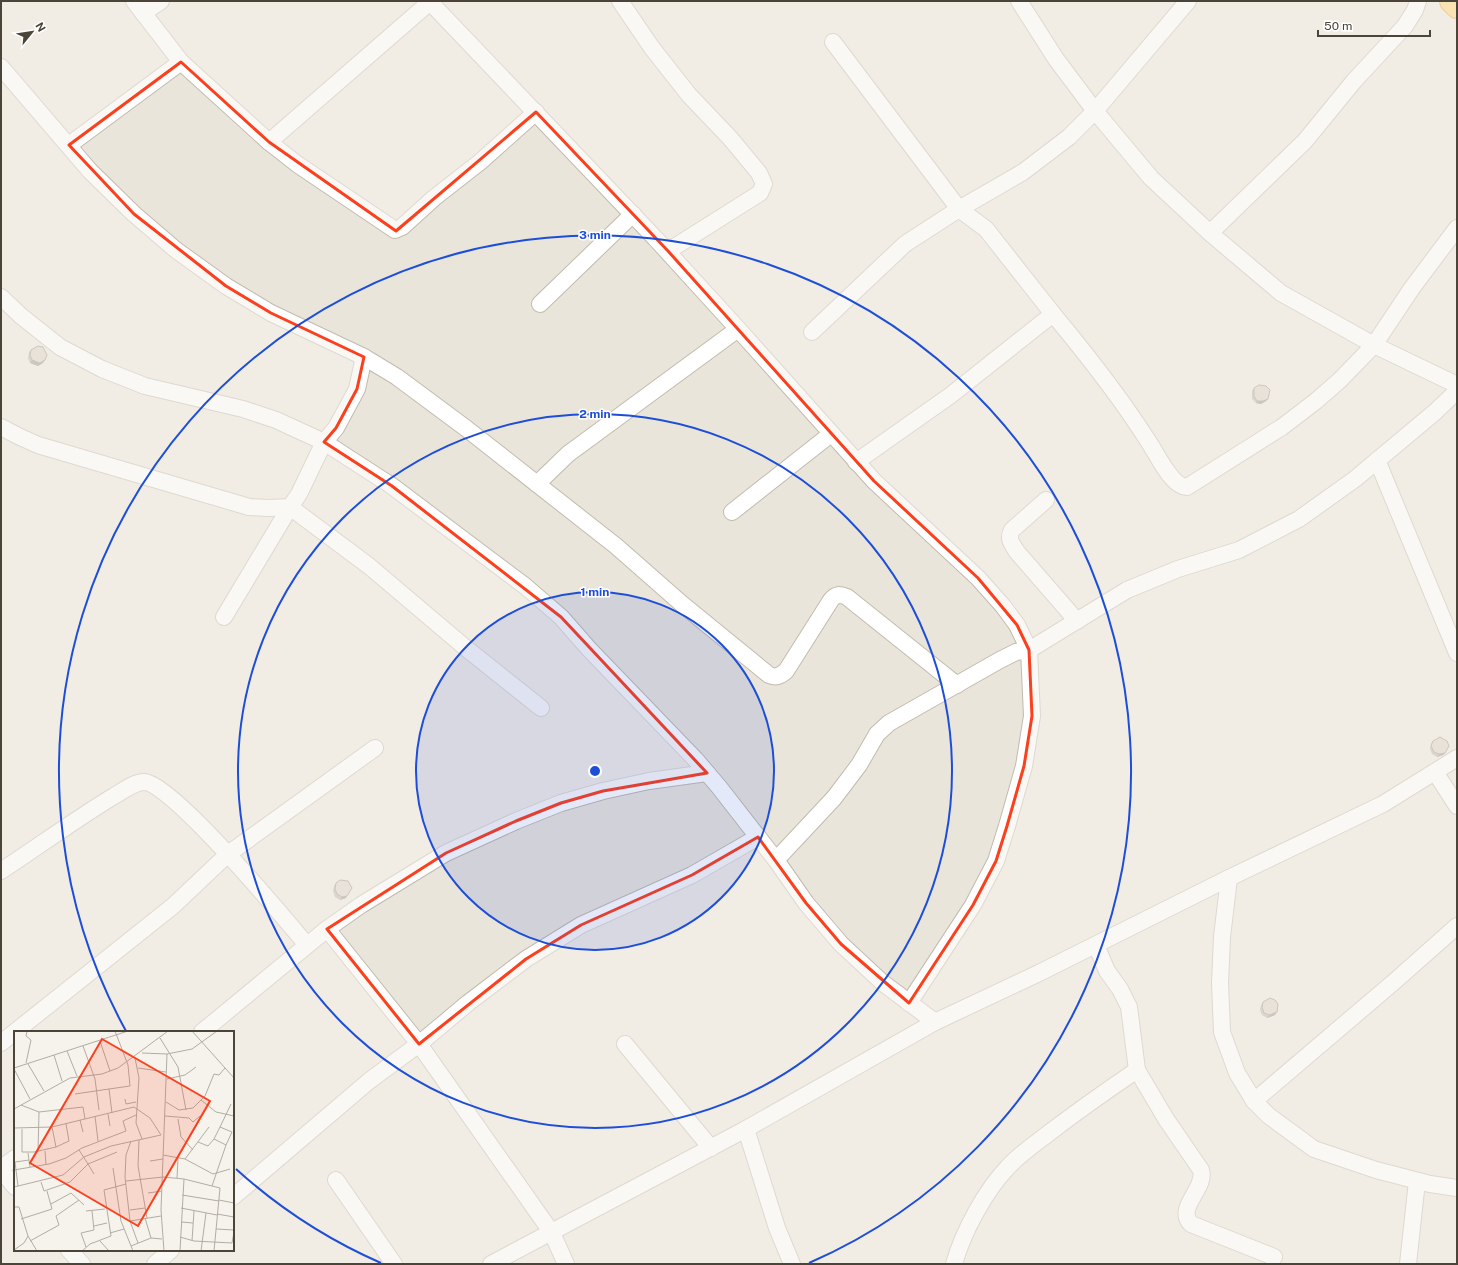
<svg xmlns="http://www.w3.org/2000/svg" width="1458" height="1265" viewBox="0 0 1458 1265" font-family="'Public Sans',sans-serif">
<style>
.residential{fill:#eae5da;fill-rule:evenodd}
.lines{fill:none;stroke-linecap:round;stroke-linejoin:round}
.minor-casing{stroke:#c2bbae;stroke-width:18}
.highway-casing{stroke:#e0a43c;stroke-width:24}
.minor{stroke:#fff;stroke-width:16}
.highway{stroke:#ffcf6e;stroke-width:22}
.wall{fill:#bab2a6}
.shaded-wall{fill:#979187}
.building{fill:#d8cfc1;stroke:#979187}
.marked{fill:none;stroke:#fc3f1d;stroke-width:3;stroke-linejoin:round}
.ring{fill:none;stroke:#1d4ed8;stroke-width:2}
.inset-road{fill:none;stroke:#b2ada4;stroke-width:1}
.view{fill:#fc3f1d;fill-opacity:0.15;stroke:#fc3f1d;stroke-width:2}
.inset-edge{fill:none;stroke:#4b4439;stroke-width:2}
.centre{fill:#1d4ed8;stroke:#fff;stroke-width:2}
.ring-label{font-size:12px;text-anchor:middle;font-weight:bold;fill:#1d4ed8;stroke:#fff;stroke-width:3;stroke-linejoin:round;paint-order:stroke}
</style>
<rect width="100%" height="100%" fill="#f6f3ec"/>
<path class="residential" d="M1 1H1457V1264H1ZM15 1032H233V1250H15Z"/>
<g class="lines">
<g class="minor-casing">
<g id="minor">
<path d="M134 1 181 62 269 142 430 2"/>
<path d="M429 1 655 238 738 329 874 481 978 578 1003 606 1017 625 1029 650 1032 716 1024 766 1007 826 996 861 973 905 909 1003"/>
<path d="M620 1 652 48 689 95 730 138 759 173 764 184 760 193 668 251"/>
<path d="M1019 1 1056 59 1095 111 1151 178 1210 233 1281 293 1374 345 1457 385"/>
<path d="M143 13 161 1"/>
<path d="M833 42 959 209 986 229 1053 314 951 395 856 462"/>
<path d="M1 67 90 171 134 214 176 250 226 286 271 313 364 357 397 377 467 429 616 546 682 604 769 675C776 678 780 676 786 671L831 600C836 594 840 594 847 597L957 685"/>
<path d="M269 142 297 164 395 230 402 227 434 198 480 162 536 112"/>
<path d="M69 145 181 62"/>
<path d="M1210 233 1305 141 1354 81 1405 26 1415 10 1418 1"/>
<path d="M1 297 21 316 60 347 102 369 145 386 243 409 276 420 324 442 392 486 525 586 561 617 589 649 696 760 719 787 776 860 806 903 841 944 883 983 935 1022"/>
<path d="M540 304 633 214"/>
<path d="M1053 314C1088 356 1121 398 1150 444 1158 456 1172 487 1187 487L1282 427 1316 401 1340 380 1374 345 1412 288 1457 228"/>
<path d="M812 332 905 244 959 209 1023 172 1069 137 1095 111 1188 1"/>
<path d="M1 427 18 436 38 445 249 507 269 508 290 507 299 494 324 442 336 428 357 389 364 357"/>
<path d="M1377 460 1457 653"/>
<path d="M537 484 568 454 738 329"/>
<path d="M1046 500 1012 530C1007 539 1012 544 1017 552L1077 621"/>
<path d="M732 512 831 434"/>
<path d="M224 617 290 507 369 566 467 649 541 708"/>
<path d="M1435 772 1457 806"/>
<path d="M776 860 834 798 859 765 877 734 889 723 1000 660 1016 652 1029 650 1127 590 1178 569 1239 550 1299 519 1355 479 1435 412 1457 391"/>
<path d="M1 871C39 846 76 819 114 796 123 791 134 782 144 782 171 782 285 919 307 945"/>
<path d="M1229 878 1222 937 1220 983 1222 1032 1237 1073 1254 1101 1269 1116 1314 1149 1376 1170 1430 1184 1457 1188"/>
<path d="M327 929 419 1044 552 1233 566 1264"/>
<path d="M1096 945 1107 971 1120 989 1129 1007 1137 1070 1166 1119 1201 1170C1207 1188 1175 1208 1191 1224L1274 1257"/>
<path d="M202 1032 327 929 361 905 446 853 516 821 561 803 603 791 649 781 707 773"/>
<path d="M1 1043 173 906 228 854 375 748"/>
<path d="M625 1044 711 1148"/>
<path d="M1254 1101 1395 981 1457 926"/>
<path d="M746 1129 777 1228 792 1264"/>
<path d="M1 1168 15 1158"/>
<path d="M1 1170 15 1187"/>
<path d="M336 1180 394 1264"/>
<path d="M233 1197 369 1081 419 1044 468 1003 526 959 581 925 692 875 758 837"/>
<path d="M69 1250 82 1264"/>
<path d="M155 1264 171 1250"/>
<path d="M491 1264 746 1129 935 1022 1039 973 1229 878 1383 804 1457 758"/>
<path d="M954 1264C963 1232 985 1191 1008 1167 1019 1155 1033 1145 1045 1136 1075 1113 1106 1091 1137 1070"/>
<path d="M1408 1264 1417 1181"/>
</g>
</g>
<g class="highway-casing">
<path id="highway" d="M1451 1 1457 7"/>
</g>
<use href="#minor" class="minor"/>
<use href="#highway" class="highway"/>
</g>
<g class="wall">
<path d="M31 350 43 363 38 366 30 363 28 358 29 352Z"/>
<path d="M1254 388 1268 399 1266 401 1261 404 1256 403 1252 399V391Z"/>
<path d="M1433 741 1445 753 1443 755 1437 757 1432 754 1430 749 1431 744Z"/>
<path d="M336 883 346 898 340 900 335 897 333 891 334 886Z"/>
<path d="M1263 1002 1275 1015 1267 1018 1262 1015 1260 1010 1261 1005Z"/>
</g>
<g class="shaded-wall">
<path d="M32 360H45L43 363 38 366 30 363Z"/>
<path d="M1268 399 1266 401 1261 404 1256 403 1257 401Z"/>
<path d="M1445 753 1443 755 1437 757 1439 754Z"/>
<path d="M347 896 346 898 340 900 342 897Z"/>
<path d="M1277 1012 1275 1015 1267 1018 1269 1015Z"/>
</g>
<g class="building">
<path d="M38 346 43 347 47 355 45 360 40 363 32 360 30 355 31 350Z"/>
<path d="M1259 385 1266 386 1270 390 1268 399 1263 401H1257L1254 396V388Z"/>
<path d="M1440 737 1447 741 1449 746 1445 753 1439 754 1434 752 1431 746 1433 741Z"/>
<path d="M340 880 348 881 352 888 347 896 342 897 337 894 335 889 336 883Z"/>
<path d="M1270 998 1275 1000 1278 1004 1277 1012 1269 1015 1264 1013 1262 1007 1263 1002Z"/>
</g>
<path d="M0 0H1458V1265H0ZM181 62 269 142 396 231 536 112 668 251 874 481 978 578 1017 625 1029 650 1032 716 1024 766 1007 826 996 861 973 905 909 1003 841 944 806 903 758 837 692 875 581 925 526 959 419 1044 327 929 446 853 516 821 561 803 603 791 707 773 561 617 392 486 324 442 336 428 357 389 364 357 271 313 226 286 134 214 69 145Z" fill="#f6f3ec" fill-opacity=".55" fill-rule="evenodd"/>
<path class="marked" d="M181 62 269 142 396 231 536 112 668 251 874 481 978 578 1017 625 1029 650 1032 716 1024 766 1007 826 996 861 973 905 909 1003 841 944 806 903 758 837 692 875 581 925 526 959 419 1044 327 929 446 853 516 821 561 803 603 791 707 773 561 617 392 486 324 442 336 428 357 389 364 357 271 313 226 286 134 214 69 145Z"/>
<circle cx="595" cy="771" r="179" fill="#1d4ed8" fill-opacity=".12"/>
<g class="ring">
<circle cx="595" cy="771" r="179"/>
<circle cx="595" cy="771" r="357"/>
<path d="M381 1263A536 536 0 0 1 236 1169M126 1031A536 536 0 1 1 809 1263"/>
</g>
<g transform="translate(14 1031)">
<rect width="220" height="220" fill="#f6f3ec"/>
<path class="inset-road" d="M178 0 220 47M146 7 164 36 172 79M86 10 96 40M69 15 81 48 85 79M53 20 63 45M128 22 153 23 178 18 203 0M40 24 48 50M121 27 125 47 122 92 128 108M12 32 17 9 12 5 13 0M14 33 30 60M0 37 114 0M124 37 152 41M0 38 16 68M153 48 171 44 182 36M95 58 116 55 114 34 101 0M61 63 95 58 98 82M111 68 112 73 122 71M187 69 202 81 220 85M152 71 165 79 179 77 191 65 200 43 205 44 211 37M7 74 25 81 69 76 71 88M0 78 56 47 88 43 104 37 154 0M94 83 96 95M81 85 84 110M151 85 175 87 179 91 186 85M164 88 167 106 179 119M66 89 69 101M206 96 217 73M0 97 38 96 120 76 136 87 147 104M8 98V121H20L42 116 38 96M200 108 206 96 218 101 212 114M125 109 124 135 133 187M117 110 112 124 111 146 116 190 124 212M184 111 194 115 200 108 212 114 198 155M42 116 55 110 52 93M31 120 32 134M24 121 25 81M14 122 16 136M149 124 171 128 199 143 216 138M171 128 195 96M136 130 149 128M1 131 4 155M1 131 15 129M99 137 107 190 119 220M0 139 35 133 52 127 68 117 112 100 109 90 122 84M80 143 74 133 103 121M163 147 164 127M112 150 149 146 170 148 206 157 200 220M27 151 30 160 56 151 74 133 65 119M0 156 49 144 70 126 97 115 147 104M134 162 148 160M168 164 205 170M205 169 220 172M37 173 57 162 70 174M0 176H5L14 205 23 220M167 177 203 184M116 179 131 177M72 180 91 178M203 183 220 186M131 187 137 207 148 208M7 188 38 178 33 160M116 190 147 185M167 191 179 192M80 195 93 192M202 198 220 199M96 202 110 198M166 206 180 210 218 212 220 201M16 210 45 194 42 185 65 169M86 210 95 220M178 210 180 180M117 215 137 207M72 216 67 202 80 199 78 180M0 219 10 212 14 205M68 220 76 213 97 205 90 159 112 153M150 220 147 179 153 23M166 220 170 148M187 220 192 182"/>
<path class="view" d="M88 8 196 70 124 195 16 132Z"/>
<rect width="220" height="220" class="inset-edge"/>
</g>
<circle cx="595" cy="771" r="6" class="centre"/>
<g class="ring-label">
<text x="595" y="239">3 min</text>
<text x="595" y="418">2 min</text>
<text x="595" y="596">1 min</text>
</g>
<rect width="1458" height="1265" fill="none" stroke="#4b4439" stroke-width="4"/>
<g transform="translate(32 32) rotate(60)" stroke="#ffffff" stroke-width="3" paint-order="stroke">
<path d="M0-3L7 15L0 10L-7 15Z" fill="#4b4439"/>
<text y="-6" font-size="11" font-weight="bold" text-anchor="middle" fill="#4b4439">N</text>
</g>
<path d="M1318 30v6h112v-6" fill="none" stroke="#4b4439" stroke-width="2"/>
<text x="1324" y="30" font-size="12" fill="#4b4439" stroke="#ffffff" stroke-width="3" paint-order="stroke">50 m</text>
</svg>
